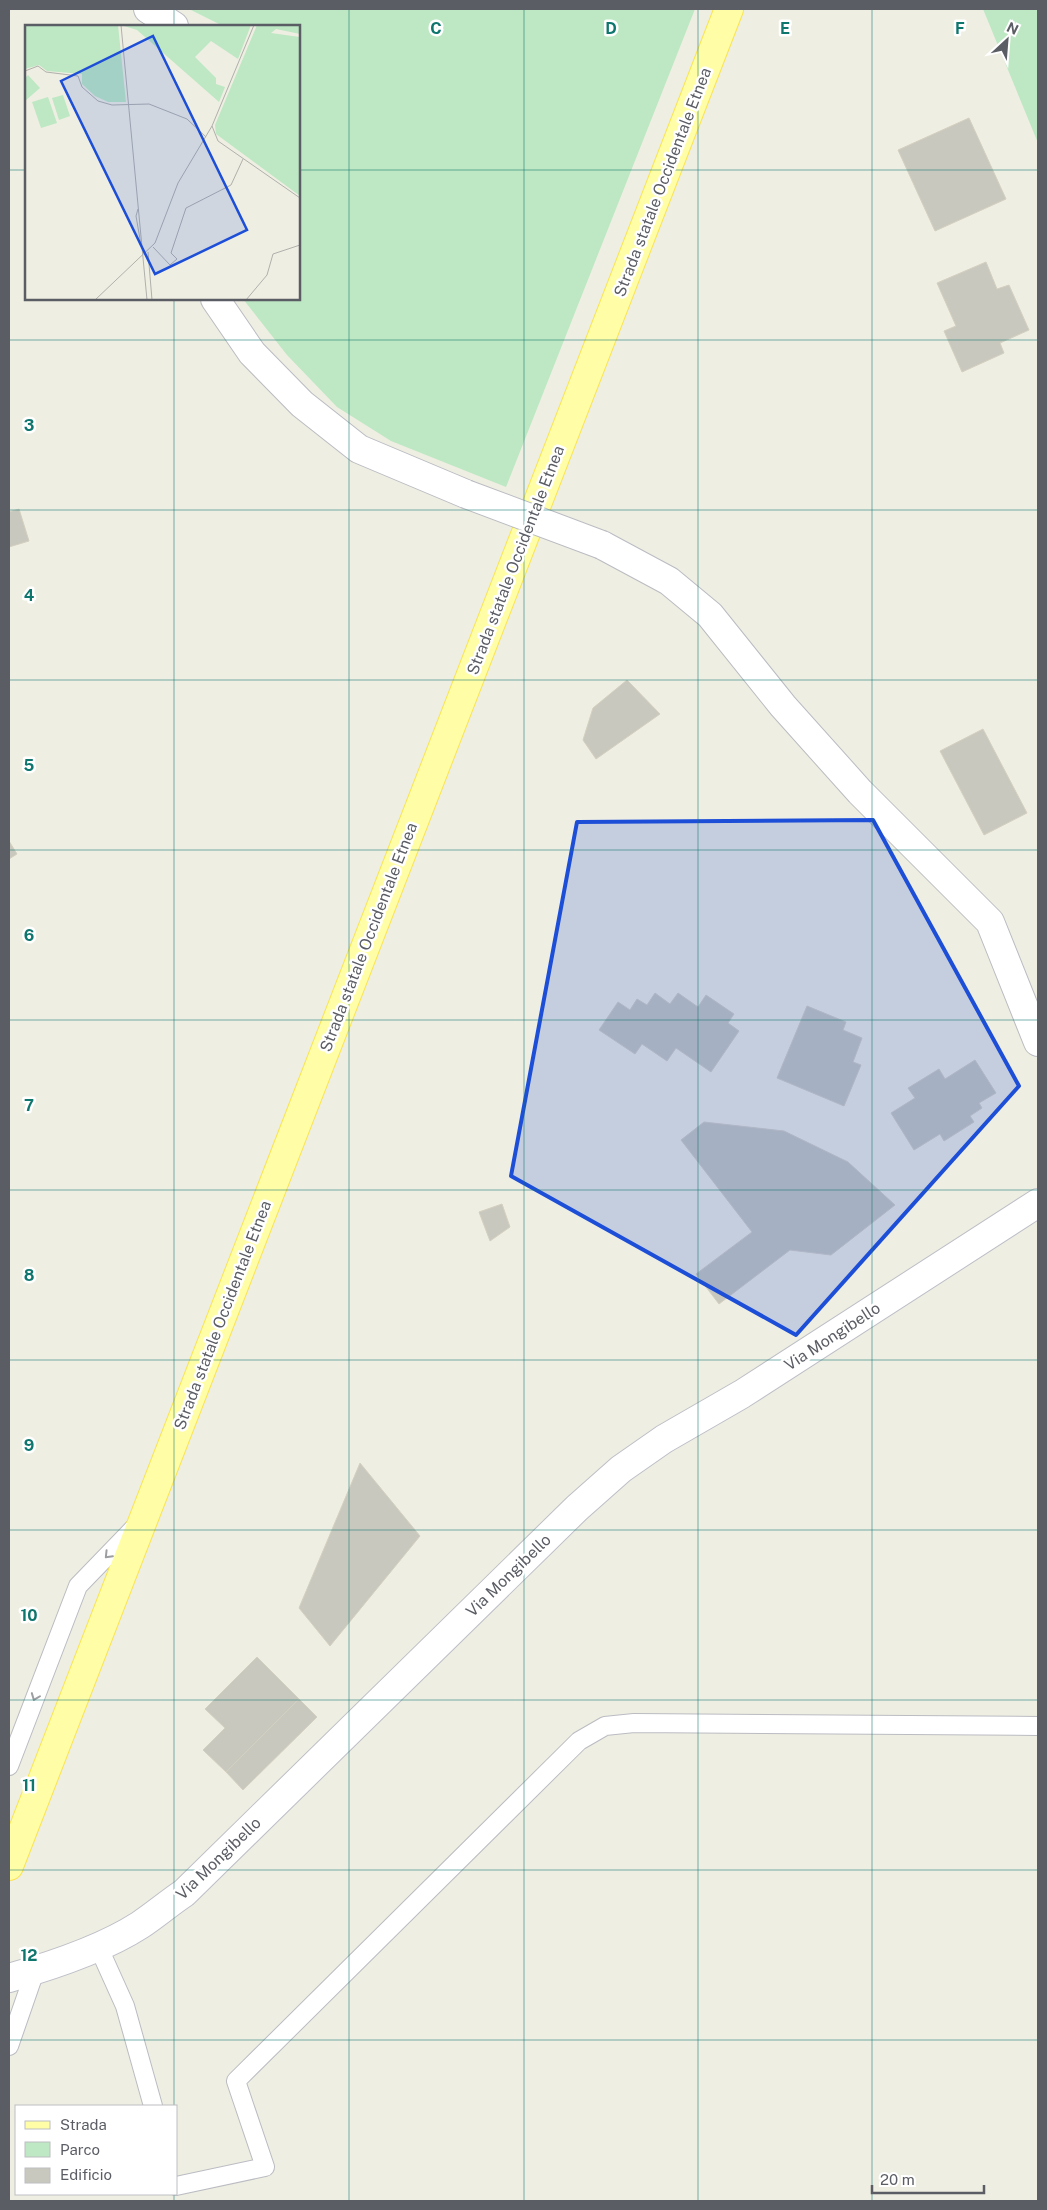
<svg xmlns="http://www.w3.org/2000/svg" width="1047" height="2210" viewBox="0 0 1047 2210" font-family="'Public Sans',sans-serif">
<style>
.green{fill:#bde8c3}
.building{fill:#c9c8bf;stroke:#d4d0c0}
.lines{fill:none;stroke-linecap:round;stroke-linejoin:round}
.lane-casing{stroke:#babcc2;stroke-width:20}
.street-casing{stroke:#babcc2;stroke-width:30}
.secondary-casing{stroke:#bdbfc7;stroke-width:30}
.primary-casing{stroke:#fae450;stroke-width:30}
.lane{stroke:#fff;stroke-width:18}
.street{stroke:#fff;stroke-width:28}
.secondary{stroke:#fff;stroke-width:28}
.primary{stroke:#fffea7;stroke-width:28}
.street-bridge-casing{stroke:#babcc2;stroke-width:30;stroke-linecap:butt}
.street-bridge{stroke:#fff;stroke-width:28}
.oneway{stroke:#9d9ea2}
.marked{fill:#1d4ed8;fill-opacity:0.2;stroke:#1d4ed8;stroke-width:4;stroke-linejoin:round}
.grid{fill:none;stroke:#0f766e;stroke-width:1;stroke-opacity:0.55}
.labels{text-anchor:middle;stroke-width:5;stroke-linejoin:round;paint-order:stroke}
.street-label{font-size:16px;fill:#5b5d64;stroke:#fff}
.inset-road{fill:none;stroke:#b0b0ac;stroke-width:1}
.view{fill:#1d4ed8;fill-opacity:0.15;stroke:#1d4ed8;stroke-width:2.5}
.inset-edge{fill:none;stroke:#5b5d64;stroke-width:2.5}
.grid-label{font-size:16px;text-anchor:middle;font-weight:bold;fill:#0f766e;stroke:#fff;stroke-width:5;stroke-linejoin:round;paint-order:stroke}
</style>
<rect width="100%" height="100%" fill="#efeee2"/>
<g class="green">
<path d="M189 9H695L506 487 391 441 337 407 287 355 243 299H299V26H223Z"/>
<path d="M983 9H1038V143Z"/>
</g>
<g class="building">
<path d="M969 118 1006 199 935 231 898 150Z"/>
<path d="M986 262 997 289 1009 285 1029 330 1000 343 1004 353 962 372 944 331 956 326 937 283Z"/>
<path d="M19 509 29 541 9 547V512Z"/>
<path d="M627 680 660 714 596 759 583 740 593 708Z"/>
<path d="M983 729 1027 813 984 835 940 751Z"/>
<path d="M9 841 17 854 9 859Z"/>
<path d="M655 993 670 1004 678 993 698 1007 706 995 734 1014 728 1023 739 1031 711 1072 676 1048 667 1061 642 1044 635 1054 599 1030 618 1002 630 1010 637 999 647 1005Z"/>
<path d="M807 1006 846 1022 843 1030 862 1038 853 1062 861 1065 844 1106 777 1078Z"/>
<path d="M975 1060 996 1093 979 1103 982 1108 970 1116 974 1122 944 1141 940 1134 914 1150 891 1113 915 1098 908 1088 939 1069 945 1079Z"/>
<path d="M704 1122 784 1131 848 1162 895 1205 831 1255 790 1250 719 1304 696 1274 752 1232 681 1140Z"/>
<path d="M502 1204 510 1227 490 1241 479 1212Z"/>
<path d="M360 1463 420 1536 330 1646 299 1608Z"/>
<path d="M257 1657 299 1699 226 1772 203 1750 225 1728 205 1709Z"/>
<path d="M299 1699 317 1717 243 1790 226 1772Z"/>
</g>
<g class="lines">
<g class="lane-casing">
<g id="lane">
<path d="M9 1766 78 1586 135 1527"/>
<path d="M98 1946 125 2006 153 2106"/>
<path d="M9 2046 35 1971"/>
<path d="M176 2186 265 2167 236 2081 579 1741 605 1726 634 1723 1038 1726"/>
</g>
</g>
<g class="street-casing">
<g id="street">
<path d="M148 9 174 26"/>
<path d="M215 299 252 353 302 404 359 449 466 494"/>
<path d="M602 545 669 581 710 615 783 706 860 792 990 922 1038 1042"/>
</g>
</g>
<g class="secondary-casing">
<path id="secondary" d="M9 1978C51 1966 103 1949 140 1925 155 1915 169 1903 184 1893L577 1508 621 1469 664 1439 742 1394 1038 1203"/>
</g>
<g class="primary-casing">
<path id="primary" d="M9 1866 729 9"/>
</g>
<use href="#lane" class="lane"/>
<use href="#street" class="street"/>
<use href="#secondary" class="secondary"/>
<use href="#primary" class="primary"/>
<g class="street-bridge-casing">
<path id="street-bridge" d="M466 494 602 545"/>
</g>
<use href="#street-bridge" class="street-bridge"/>
</g>
<defs><path id="oneway-chevron" d="M-2-3.5L2.5 0L-2 3.5" fill="none" stroke-width="1.6" stroke-linecap="round" stroke-linejoin="round" transform="scale(1.25)"/></defs>
<g class="oneway">
<use href="#oneway-chevron" transform="translate(108 1555) rotate(134)"/>
<use href="#oneway-chevron" transform="translate(35 1697) rotate(111)"/>
</g>
<path class="marked" d="M873 820 1019 1086 796 1335 511 1176 577 822Z"/>
<path class="grid" d="M174 9V26M349 9V2201M524 9V2201M698 9V2201M872 9V2201M9 170H26M299 170H1038M174 299V2106M9 340H1038M9 510H1038M9 680H1038M9 850H1038M9 1020H1038M9 1190H1038M9 1360H1038M9 1530H1038M9 1700H1038M9 1870H1038M9 2040H1038M174 2194V2201"/>
<g class="labels">
<g class="street-label">
<text transform="translate(662 182) rotate(-69)" y="6">Strada statale Occidentale Etnea</text>
<text transform="translate(515 560) rotate(-69)" y="6">Strada statale Occidentale Etnea</text>
<text transform="translate(368 937) rotate(-69)" y="6">Strada statale Occidentale Etnea</text>
<text transform="translate(222 1315) rotate(-69)" y="6">Strada statale Occidentale Etnea</text>
<text transform="translate(832 1336) rotate(-33)" y="6">Via Mongibello</text>
<text transform="translate(508 1575) rotate(-44)" y="6">Via Mongibello</text>
<text transform="translate(218 1858) rotate(-44)" y="6">Via Mongibello</text>
</g>
</g>
<g transform="translate(25 25)">
<rect width="275" height="275" fill="#efeee2"/>
<path d="M0 0H93L101 77H83L70 71 57 59V49L22 46 14 40 0 44ZM226 0 213 34 186 16 170 32 191 53V59L200 62 194 77 112 5 99 1ZM232 0H275V9L251 4 246 8 275 12V171L191 109 190 100ZM3 50 15 63 0 76V53ZM38 70 45 91 34 95 27 73ZM23 72 32 98 16 103 7 77Z" fill="#bde8c3"/>
<path class="inset-road" d="M96 0 122 275M0 46 13 41 21 47 53 51 57 62 73 76 87 80 124 79 162 94 181 112M187 101 193 116 275 173M113 184 111 191 116 220M128 222 145 240 152 234 146 228 161 183 206 160 218 134M123 227 127 275M70 275 130 218 153 158 187 101 229 0M221 275 242 250 248 229 275 220"/>
<path class="view" d="M128 11 222 205 130 249 36 56Z"/>
<rect width="275" height="275" class="inset-edge"/>
</g>
<g class="grid-label">
<text x="436" y="34">C</text>
<text x="611" y="34">D</text>
<text x="785" y="34">E</text>
<text x="960" y="34">F</text>
<text x="29" y="431">3</text>
<text x="29" y="601">4</text>
<text x="29" y="771">5</text>
<text x="29" y="941">6</text>
<text x="29" y="1111">7</text>
<text x="29" y="1281">8</text>
<text x="29" y="1451">9</text>
<text x="29" y="1621">10</text>
<text x="29" y="1791">11</text>
<text x="29" y="1961">12</text>
</g>
<rect width="1047" height="2210" fill="none" stroke="#5b5d64" stroke-width="20"/>
<rect x="15" y="2105" width="162" height="90" fill="#ffffff" stroke="#bdbec1"/>
<rect x="25" y="2121" width="25" height="8" fill="#fffea7" stroke="#bdbec1"/>
<text x="60" y="2130" font-size="15" fill="#5b5d64">Strada</text>
<rect x="25" y="2142" width="25" height="15" fill="#bde8c3" stroke="#bdbec1"/>
<text x="60" y="2155" font-size="15" fill="#5b5d64">Parco</text>
<rect x="25" y="2168" width="25" height="15" fill="#c9c8bf" stroke="#bdbec1"/>
<text x="60" y="2180" font-size="15" fill="#5b5d64">Edificio</text>
<g transform="translate(1007 40) rotate(26)" stroke="#ffffff" stroke-width="4" paint-order="stroke">
<path d="M0-4L9 19L0 12L-9 19Z" fill="#5b5d64"/>
<text y="-8" font-size="14" font-weight="bold" text-anchor="middle" fill="#5b5d64">N</text>
</g>
<path d="M872 2185v8h112v-8" fill="none" stroke="#5b5d64" stroke-width="2.5"/>
<text x="880" y="2185" font-size="15" fill="#5b5d64" stroke="#ffffff" stroke-width="4" paint-order="stroke">20 m</text>
</svg>
